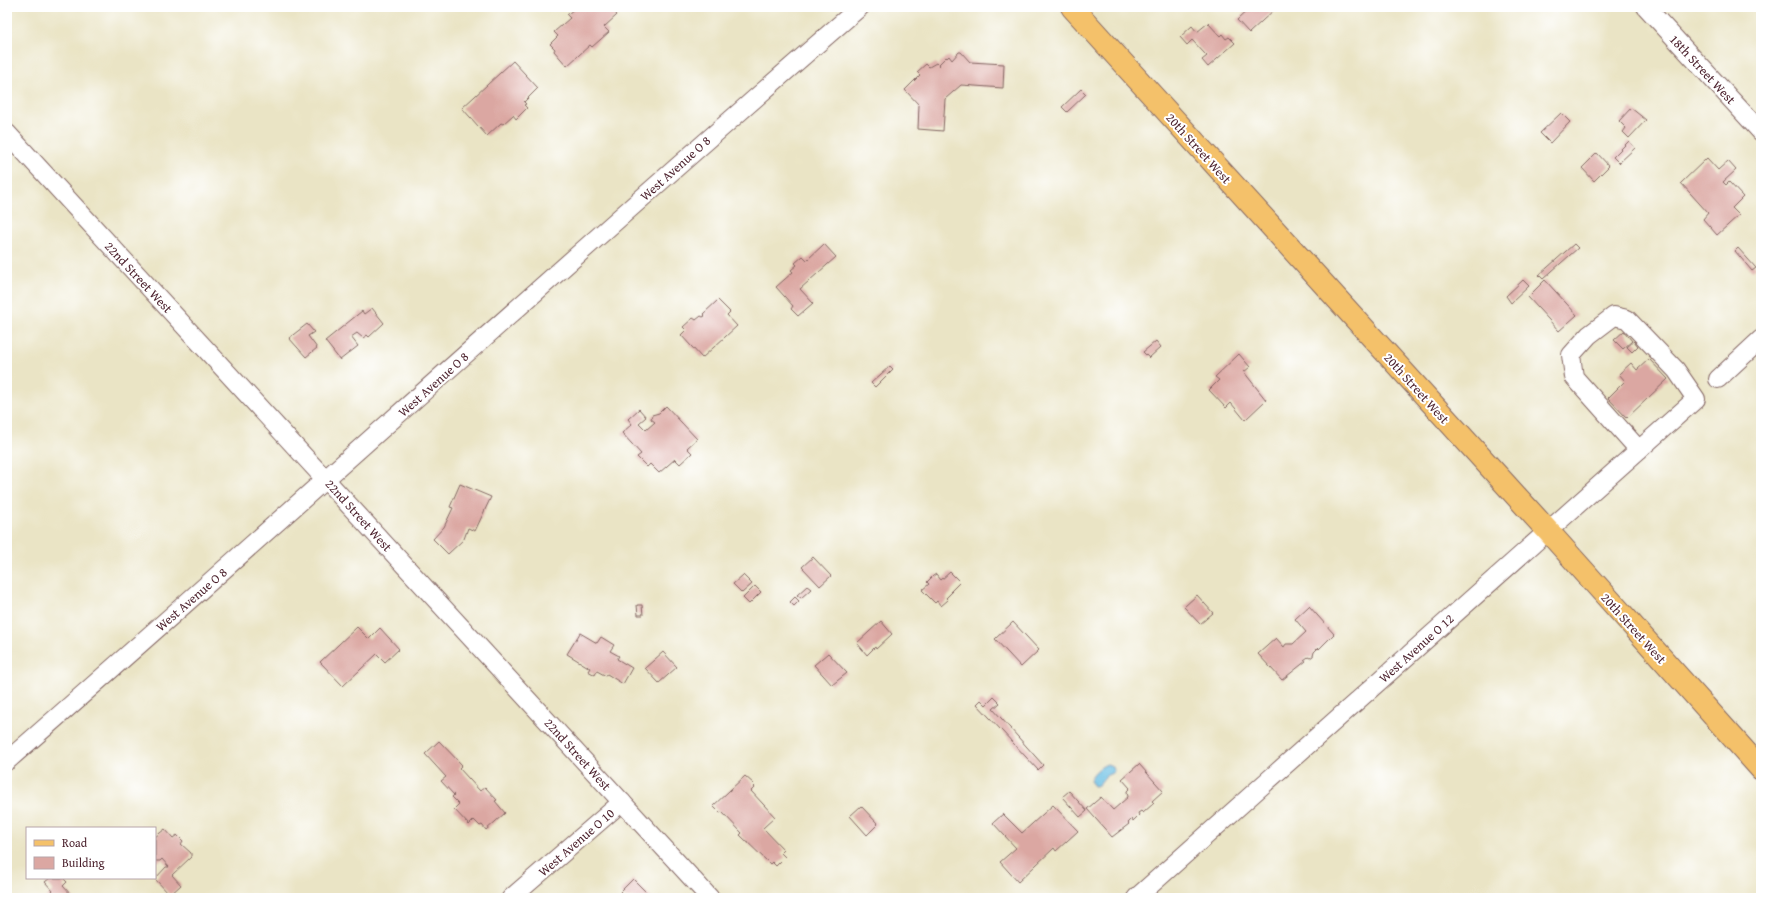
<svg xmlns="http://www.w3.org/2000/svg" width="1768" height="905" viewBox="0 0 1768 905" font-family="'Gentium Book Plus',serif">
<style>
.water{fill:#66bde3;stroke:#586e87}
.building{fill:#dba7a2}
.lines{fill:none;stroke-linecap:round;stroke-linejoin:round}
.minor-casing{stroke:#826461;stroke-width:20}
.major-casing{stroke:#826461;stroke-width:24}
.minor{stroke:#fff;stroke-width:18}
.major{stroke:#f4c16a;stroke-width:22}
.labels{text-anchor:middle;stroke-width:4;stroke-linejoin:round;paint-order:stroke}
.street-label{font-size:13px;fill:#4a1f2b;stroke:#fff}
</style>
<rect width="100%" height="100%" fill="#fff"/>
<filter id="ink" filterUnits="userSpaceOnUse"><feTurbulence type="fractalNoise" baseFrequency=".025" numOctaves="2"/><feDisplacementMap in="SourceGraphic" scale="8" xChannelSelector="R" yChannelSelector="G"/><feConvolveMatrix kernelMatrix="1 2 1 2 8 2 1 2 1" color-interpolation-filters="sRGB"/></filter>
<filter id="wash" filterUnits="userSpaceOnUse"><feTurbulence type="fractalNoise" baseFrequency=".012" numOctaves="4" result="noise"/><feDisplacementMap in="SourceGraphic" scale="16" xChannelSelector="R" yChannelSelector="G"/><feGaussianBlur stdDeviation="0.9" result="paint"/><feColorMatrix in="noise" values="0 0 0 0 0 0 0 0 0 0 0 0 0 0 0 0 0 1.4 0 .05"/><feComposite in="paint" operator="in"/></filter>
<g filter="url(#wash)">
<rect width="100%" height="100%" fill="#eae4c5"/>
<path class="water" d="M1107 764 1113 766 1114 771C1111 775 1106 774 1104 778 1100 782 1100 786 1094 786L1090 781C1091 774 1101 766 1107 764Z"/>
<g id="blocks">
<g class="building">
<path d="M576 7H582L584 9 586 7H610L617 15 604 27 609 32 592 47 590 45 567 66 554 51 555 49 550 44 558 36 554 32 570 18 567 15Z"/>
<path d="M1251 7H1273L1275 9 1249 33 1237 20Z"/>
<path d="M1208 23 1220 36 1222 34 1226 39 1229 37 1235 43 1208 67 1202 60 1207 56 1205 54 1192 40 1187 45 1180 37 1192 26 1197 32Z"/>
<path d="M959 52H961L970 62 1004 64 1003 88 961 85 945 99 943 131 918 129 919 105 905 90 920 75 917 72 926 64 929 67 936 63 939 66 940 65 939 64 946 57 947 58 949 56 952 60Z"/>
<path d="M513 61 538 88 524 102 526 104 524 105 527 108 516 119 513 115 503 124 501 123 487 136 462 108Z"/>
<path d="M1081 89 1086 94 1067 112 1062 107Z"/>
<path d="M1631 108 1646 120 1629 138 1623 132 1626 128 1619 121Z"/>
<path d="M1561 113 1570 122 1550 143 1540 133Z"/>
<path d="M1629 141 1635 148 1619 163 1613 157Z"/>
<path d="M1597 153 1609 166 1594 181 1582 168Z"/>
<path d="M1707 158 1718 170 1728 161 1736 170 1723 182 1726 185 1729 182 1743 197 1732 208 1739 215 1717 235 1703 219 1708 213 1681 183Z"/>
<path d="M824 244 836 257 800 289 813 303 798 316 791 309 793 306 776 287 793 272 791 270 797 265 795 263 803 256 807 260Z"/>
<path d="M1574 244 1578 248 1543 279 1539 275Z"/>
<path d="M1738 248 1756 268 1752 271 1735 251Z"/>
<path d="M1523 280 1529 286 1511 303 1506 296Z"/>
<path d="M1545 280 1577 315 1559 331 1528 297Z"/>
<path d="M718 300 730 312 727 315 737 326 702 358 681 335 686 330 683 327 693 318 696 320 701 316 703 317 705 316 703 314Z"/>
<path d="M372 308 384 323 369 337 367 335 363 338 357 333 351 337 358 346 340 360 325 341 362 311 364 314Z"/>
<path d="M307 324 314 332 308 336 317 348 306 357 289 338Z"/>
<path d="M1624 331 1632 341 1623 349 1614 340Z"/>
<path d="M1156 341 1161 347 1149 358 1143 352Z"/>
<path d="M1634 341 1638 346 1632 352 1627 347Z"/>
<path d="M1239 354 1250 367 1244 372 1266 400 1245 420 1231 403 1226 408 1209 390 1219 380 1215 377Z"/>
<path d="M1649 359 1668 379 1627 418 1608 398 1625 381 1619 374 1631 363 1637 370Z"/>
<path d="M890 366 893 369 875 387 871 383Z"/>
<path d="M666 406 697 439 687 448 692 453 680 464 675 459 659 473 650 464 647 467 637 457 641 454 622 433 632 424 628 419 639 409 646 417 639 423 646 430 655 422 651 419 652 415 659 413Z"/>
<path d="M460 484 491 497 475 531 468 528 464 539 448 554 433 539 444 527 453 508 450 507Z"/>
<path d="M813 557 831 576 820 586 802 567Z"/>
<path d="M950 572 960 582 951 591 952 592 946 598 948 600 941 606 937 601 935 603 922 590 929 584 927 582 933 576 936 574 941 580Z"/>
<path d="M743 575 752 584 742 593 733 584Z"/>
<path d="M755 586 761 592 749 604 743 598Z"/>
<path d="M807 586 811 589 801 598 797 595Z"/>
<path d="M1197 595 1213 613 1200 624 1184 607Z"/>
<path d="M795 597 799 601 794 606 790 602Z"/>
<path d="M637 605H642L643 615H638Z"/>
<path d="M1309 606 1334 634 1319 649 1318 648 1314 652 1313 656 1310 658 1308 657 1304 660 1306 661 1282 680 1258 654 1276 638 1284 647 1286 644H1293L1306 632 1295 619Z"/>
<path d="M881 621 892 634 876 649 875 647 867 655 857 643Z"/>
<path d="M1013 622 1039 650 1021 667 995 639Z"/>
<path d="M357 627 369 639 380 628 399 649 385 662 377 654 343 686 320 662Z"/>
<path d="M580 633 597 643 601 637 614 645 610 651 619 656 617 659 632 668 623 684 607 674 606 676 597 671 595 675 588 671 590 668 567 654Z"/>
<path d="M663 652 677 667 659 683 645 668Z"/>
<path d="M828 653 847 673 832 685 814 665Z"/>
<path d="M994 697 1000 703 993 709 1043 765 1038 770 977 704 981 700 986 705Z"/>
<path d="M439 741 462 765 459 768 480 791 485 787 497 800 495 801 505 813 486 830 482 825 480 826 474 820 469 825 454 809 459 804 452 797 454 795 441 781 446 777 425 754Z"/>
<path d="M1139 764 1163 791 1152 801 1154 803 1143 813 1141 811 1138 813 1139 815 1133 821 1132 819 1128 823 1129 824 1112 837 1087 809 1101 797 1113 810 1128 797 1127 791 1130 788 1122 779Z"/>
<path d="M745 776 754 784 753 785 755 787 751 791 775 817 763 828 784 850 781 853 785 857 776 866 772 862 770 864 740 835 742 833 722 812 720 813 713 806Z"/>
<path d="M1069 791 1087 811 1080 817 1062 797Z"/>
<path d="M1053 805 1078 831 1056 851 1054 848 1018 882 1000 862 1016 848 993 823 1003 814 1022 833Z"/>
<path d="M861 806 878 824 867 835 850 816Z"/>
<path d="M165 829 173 838 177 835 183 841 181 844 191 853V857L172 875 181 885 170 895 155 879 166 867H169L162 859 160 861H155V837Z"/>
<path d="M50 878H63L67 882 63 886 74 898H45L53 891 45 882Z"/>
<path d="M633 879 652 898H626L620 892Z"/>
</g>
</g>
</g>
<g filter="url(#ink)">
<use href="#blocks" fill-opacity="0" stroke="#826461" stroke-width="1"/>
<g class="lines">
<g class="minor-casing">
<g id="minor">
<path d="M1646 7 1761 132"/>
<path d="M7 133 710 898"/>
<path d="M1718 379 1761 339"/>
<path d="M7 761C293 511 573 255 860 7"/>
<path d="M511 898 622 802"/>
<path d="M1136 898 1696 399 1676 370 1627 319 1614 316 1589 335 1571 355 1574 377 1639 450"/>
</g>
</g>
<g class="major-casing">
<path id="major" d="M1072 7 1548 531 1761 769"/>
</g>
<use href="#minor" class="minor"/>
<use href="#major" class="major"/>
</g>
</g>
<g class="labels">
<g class="street-label">
<text transform="translate(1703 69) rotate(47)" y="5">18th Street West</text>
<text transform="translate(1199 148) rotate(48)" y="5">20th Street West</text>
<text transform="translate(675 168) rotate(-42)" y="5">West Avenue O 8</text>
<text transform="translate(139 277) rotate(47)" y="5">22nd Street West</text>
<text transform="translate(433 384) rotate(-42)" y="5">West Avenue O 8</text>
<text transform="translate(1417 388) rotate(48)" y="5">20th Street West</text>
<text transform="translate(359 515) rotate(48)" y="5">22nd Street West</text>
<text transform="translate(191 599) rotate(-41)" y="5">West Avenue O 8</text>
<text transform="translate(1634 628) rotate(48)" y="5">20th Street West</text>
<text transform="translate(1416 648) rotate(-42)" y="5">West Avenue O 12</text>
<text transform="translate(578 754) rotate(48)" y="5">22nd Street West</text>
<text transform="translate(576 842) rotate(-41)" y="5">West Avenue O 10</text>
</g>
</g>
<rect width="1768" height="905" fill="none" stroke="#fff" stroke-width="24"/>
<rect x="26" y="827" width="130" height="52" fill="#ffffff" stroke="#b7a5aa"/>
<rect x="34" y="840" width="20" height="6" fill="#f4c16a" stroke="#b7a5aa"/>
<text x="62" y="847" font-size="12" fill="#4a1f2b">Road</text>
<rect x="34" y="857" width="20" height="12" fill="#dba7a2" stroke="#b7a5aa"/>
<text x="62" y="867" font-size="12" fill="#4a1f2b">Building</text>
</svg>
